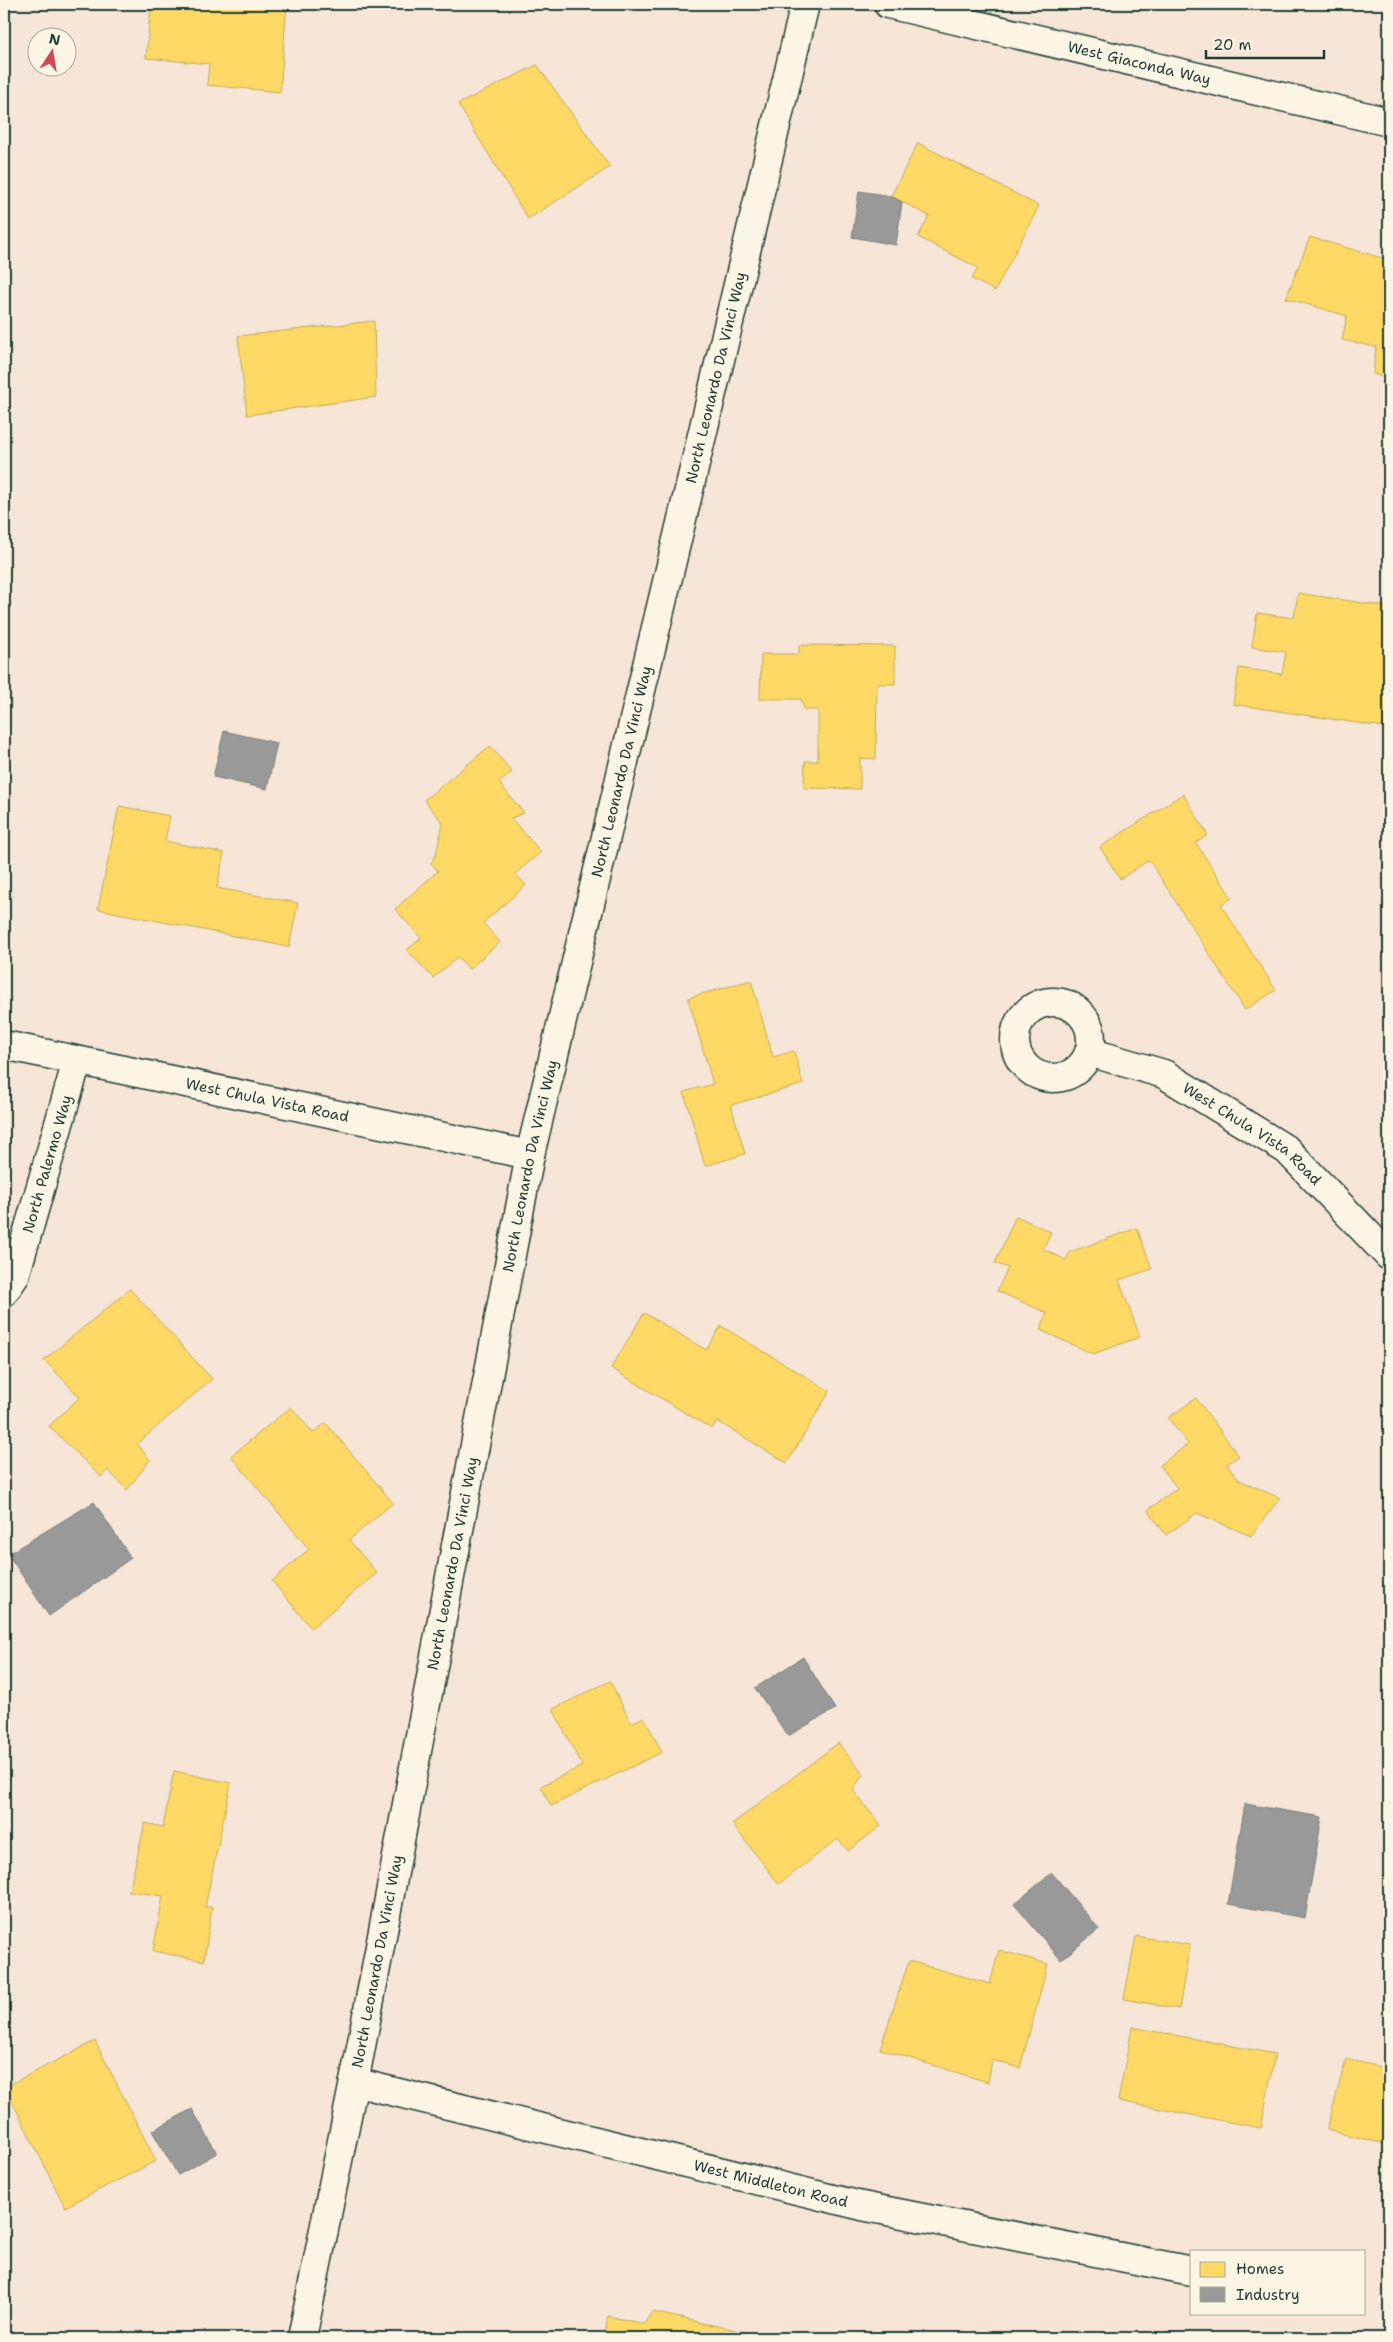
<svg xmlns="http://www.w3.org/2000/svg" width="1393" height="2342" viewBox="0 0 1393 2342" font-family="'Shantell Sans',sans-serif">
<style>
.homes{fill:#ffd966;stroke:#bcaa57}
.industry{fill:#999;stroke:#747d7b}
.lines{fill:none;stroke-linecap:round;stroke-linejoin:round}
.minor-casing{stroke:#1f3d34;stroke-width:31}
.minor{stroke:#fcf5e5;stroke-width:28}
.labels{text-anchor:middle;stroke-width:5;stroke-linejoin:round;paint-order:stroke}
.street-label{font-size:15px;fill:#1f3d34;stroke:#fcf5e5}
</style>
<rect width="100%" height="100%" fill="#f7e6d7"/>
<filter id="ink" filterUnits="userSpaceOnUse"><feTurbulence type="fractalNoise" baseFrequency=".02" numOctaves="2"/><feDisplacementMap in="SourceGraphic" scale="10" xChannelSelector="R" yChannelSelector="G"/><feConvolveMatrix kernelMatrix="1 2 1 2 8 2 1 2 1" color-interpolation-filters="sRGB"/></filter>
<g filter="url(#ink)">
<g class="homes">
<path d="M151 4H287L280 92 207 85 209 64 146 58Z"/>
<path d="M537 65 610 167 528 219 458 104Z"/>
<path d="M918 143 1039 206 995 291 972 279 978 268 918 237 929 216 891 196Z"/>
<path d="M1310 237 1389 260V378L1373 374 1376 347 1342 340 1347 316 1286 298Z"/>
<path d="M374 321 376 397 247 415 238 336Z"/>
<path d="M1298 593 1389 607V685L1383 727 1233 704 1239 668 1282 674 1286 652 1252 647 1257 613 1294 618Z"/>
<path d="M799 645 895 646V684H877L876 759 860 758V789L804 788 805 761H818V710H804L801 699H760L761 654H799Z"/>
<path d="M490 746 512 772 499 783 524 813 511 818 541 852 515 874 526 885 483 923 500 942 469 969 458 957 433 978 407 950 421 938 395 909 438 871 431 863 436 855 443 823 424 800Z"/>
<path d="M4 749 9 751 4 776Z"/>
<path d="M1183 794 1208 835 1196 843 1232 898 1221 905 1276 990 1245 1010 1149 860 1120 879 1100 847Z"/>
<path d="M119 806 170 816 165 841 224 853 217 888 298 903 289 947 98 909Z"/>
<path d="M751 980 773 1057 794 1051 803 1084 731 1105 745 1154 705 1166 684 1092 713 1084 688 998Z"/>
<path d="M1016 1216 1051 1232 1043 1249 1066 1260 1070 1252 1137 1228 1152 1269 1119 1280 1140 1337 1093 1354 1040 1330 1047 1313 997 1291 1008 1268 995 1263Z"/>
<path d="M130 1289 212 1379 137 1444 150 1460 127 1490 108 1470 101 1477 49 1426 80 1397 44 1360Z"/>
<path d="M644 1313 706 1350 721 1326 830 1391 787 1463 717 1421 712 1429 611 1368Z"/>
<path d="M1196 1398 1239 1456 1227 1464 1239 1480 1280 1498 1251 1536 1197 1513 1166 1535 1148 1510 1177 1488 1160 1465 1188 1444 1168 1418Z"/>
<path d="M291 1407 313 1433 326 1423 393 1503 349 1540 377 1573 311 1628 272 1581 309 1549 231 1456Z"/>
<path d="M610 1681 631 1723 644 1717 662 1752 551 1806 541 1786 582 1766 553 1709Z"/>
<path d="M838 1743 863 1774 853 1790 881 1826 848 1851 838 1839 779 1884 732 1824Z"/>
<path d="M174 1771 231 1783 205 1907H212L204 1961 153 1951 163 1896 129 1891 145 1823 163 1827Z"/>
<path d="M1136 1936 1190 1945 1179 2009 1124 1999Z"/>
<path d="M999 1950 1048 1964 1020 2068 992 2060 988 2082 880 2049 909 1961 990 1984Z"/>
<path d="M1132 2027 1275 2054 1261 2128 1118 2101Z"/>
<path d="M95 2041 156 2161 65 2207 5 2087Z"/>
<path d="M1346 2059 1389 2069V2145L1327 2130Z"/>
<path d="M652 2312 759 2335V2338H603L608 2316 644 2324Z"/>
</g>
<g class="industry">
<path d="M859 191 891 196 902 202 896 245 852 237Z"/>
<path d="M224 731 277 743 267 789 213 777Z"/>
<path d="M94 1502 131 1558 49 1616 8 1554Z"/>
<path d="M803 1657 835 1709 788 1736 755 1688Z"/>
<path d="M1245 1804 1322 1817 1305 1918 1228 1904Z"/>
<path d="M1052 1873 1099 1929 1061 1960 1014 1904Z"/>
<path d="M192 2109 217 2153 178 2175 152 2131Z"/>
</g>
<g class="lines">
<g class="minor-casing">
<g id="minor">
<path id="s1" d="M888 4 1389 122"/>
<circle cx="1053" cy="1040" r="38"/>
<path id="s2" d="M4 1045 530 1155"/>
<path id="s3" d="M1089 1052 1164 1074 1287 1150 1389 1256"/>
<path id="s4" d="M4 1292 15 1276 77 1061"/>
<path id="s5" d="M354 2082 862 2206 1192 2271"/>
<path id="s6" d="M302 2338 360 2052 530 1155 805 4"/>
</g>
</g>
<use href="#minor" class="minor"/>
</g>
</g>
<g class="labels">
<g class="street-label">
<text dy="5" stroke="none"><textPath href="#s1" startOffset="258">West Giaconda Way</textPath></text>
<text dy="5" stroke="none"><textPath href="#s6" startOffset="2004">North Leonardo Da Vinci Way</textPath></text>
<text dy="5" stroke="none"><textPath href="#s6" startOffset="1599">North Leonardo Da Vinci Way</textPath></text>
<text dy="5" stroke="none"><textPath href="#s2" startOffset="269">West Chula Vista Road</textPath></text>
<text dy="5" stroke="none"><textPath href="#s3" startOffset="185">West Chula Vista Road</textPath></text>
<text dy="5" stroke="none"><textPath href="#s4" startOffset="136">North Palermo Way</textPath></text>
<text dy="5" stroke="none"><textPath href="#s6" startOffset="1194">North Leonardo Da Vinci Way</textPath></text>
<text dy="5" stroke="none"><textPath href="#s6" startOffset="789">North Leonardo Da Vinci Way</textPath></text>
<text dy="5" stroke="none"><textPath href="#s6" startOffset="384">North Leonardo Da Vinci Way</textPath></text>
<text dy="5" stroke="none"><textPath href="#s5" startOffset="429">West Middleton Road</textPath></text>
</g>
</g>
<rect width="1393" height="2342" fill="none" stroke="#fcf5e5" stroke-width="20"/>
<rect x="10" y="10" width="1373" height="2322" fill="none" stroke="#1f3d34" stroke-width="2" filter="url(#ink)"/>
<rect x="1190" y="2250" width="175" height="65" fill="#fcf5e5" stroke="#a4ab9e"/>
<rect x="1200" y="2262" width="25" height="15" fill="#ffd966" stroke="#a4ab9e"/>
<text x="1236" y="2274" font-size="15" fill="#1f3d34">Homes</text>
<rect x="1200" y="2287" width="25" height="15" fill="#999999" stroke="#a4ab9e"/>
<text x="1236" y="2300" font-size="15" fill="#1f3d34">Industry</text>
<g transform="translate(52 52) rotate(12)"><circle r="24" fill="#fcf5e5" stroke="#a4ab9e"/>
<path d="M0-4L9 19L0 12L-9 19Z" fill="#d1495b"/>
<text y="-8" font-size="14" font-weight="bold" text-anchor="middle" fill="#1f3d34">N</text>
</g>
<path d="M1206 50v8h118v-8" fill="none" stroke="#1f3d34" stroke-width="2.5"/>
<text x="1213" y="50" font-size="15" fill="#1f3d34" stroke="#fcf5e5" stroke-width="4" paint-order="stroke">20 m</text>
</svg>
